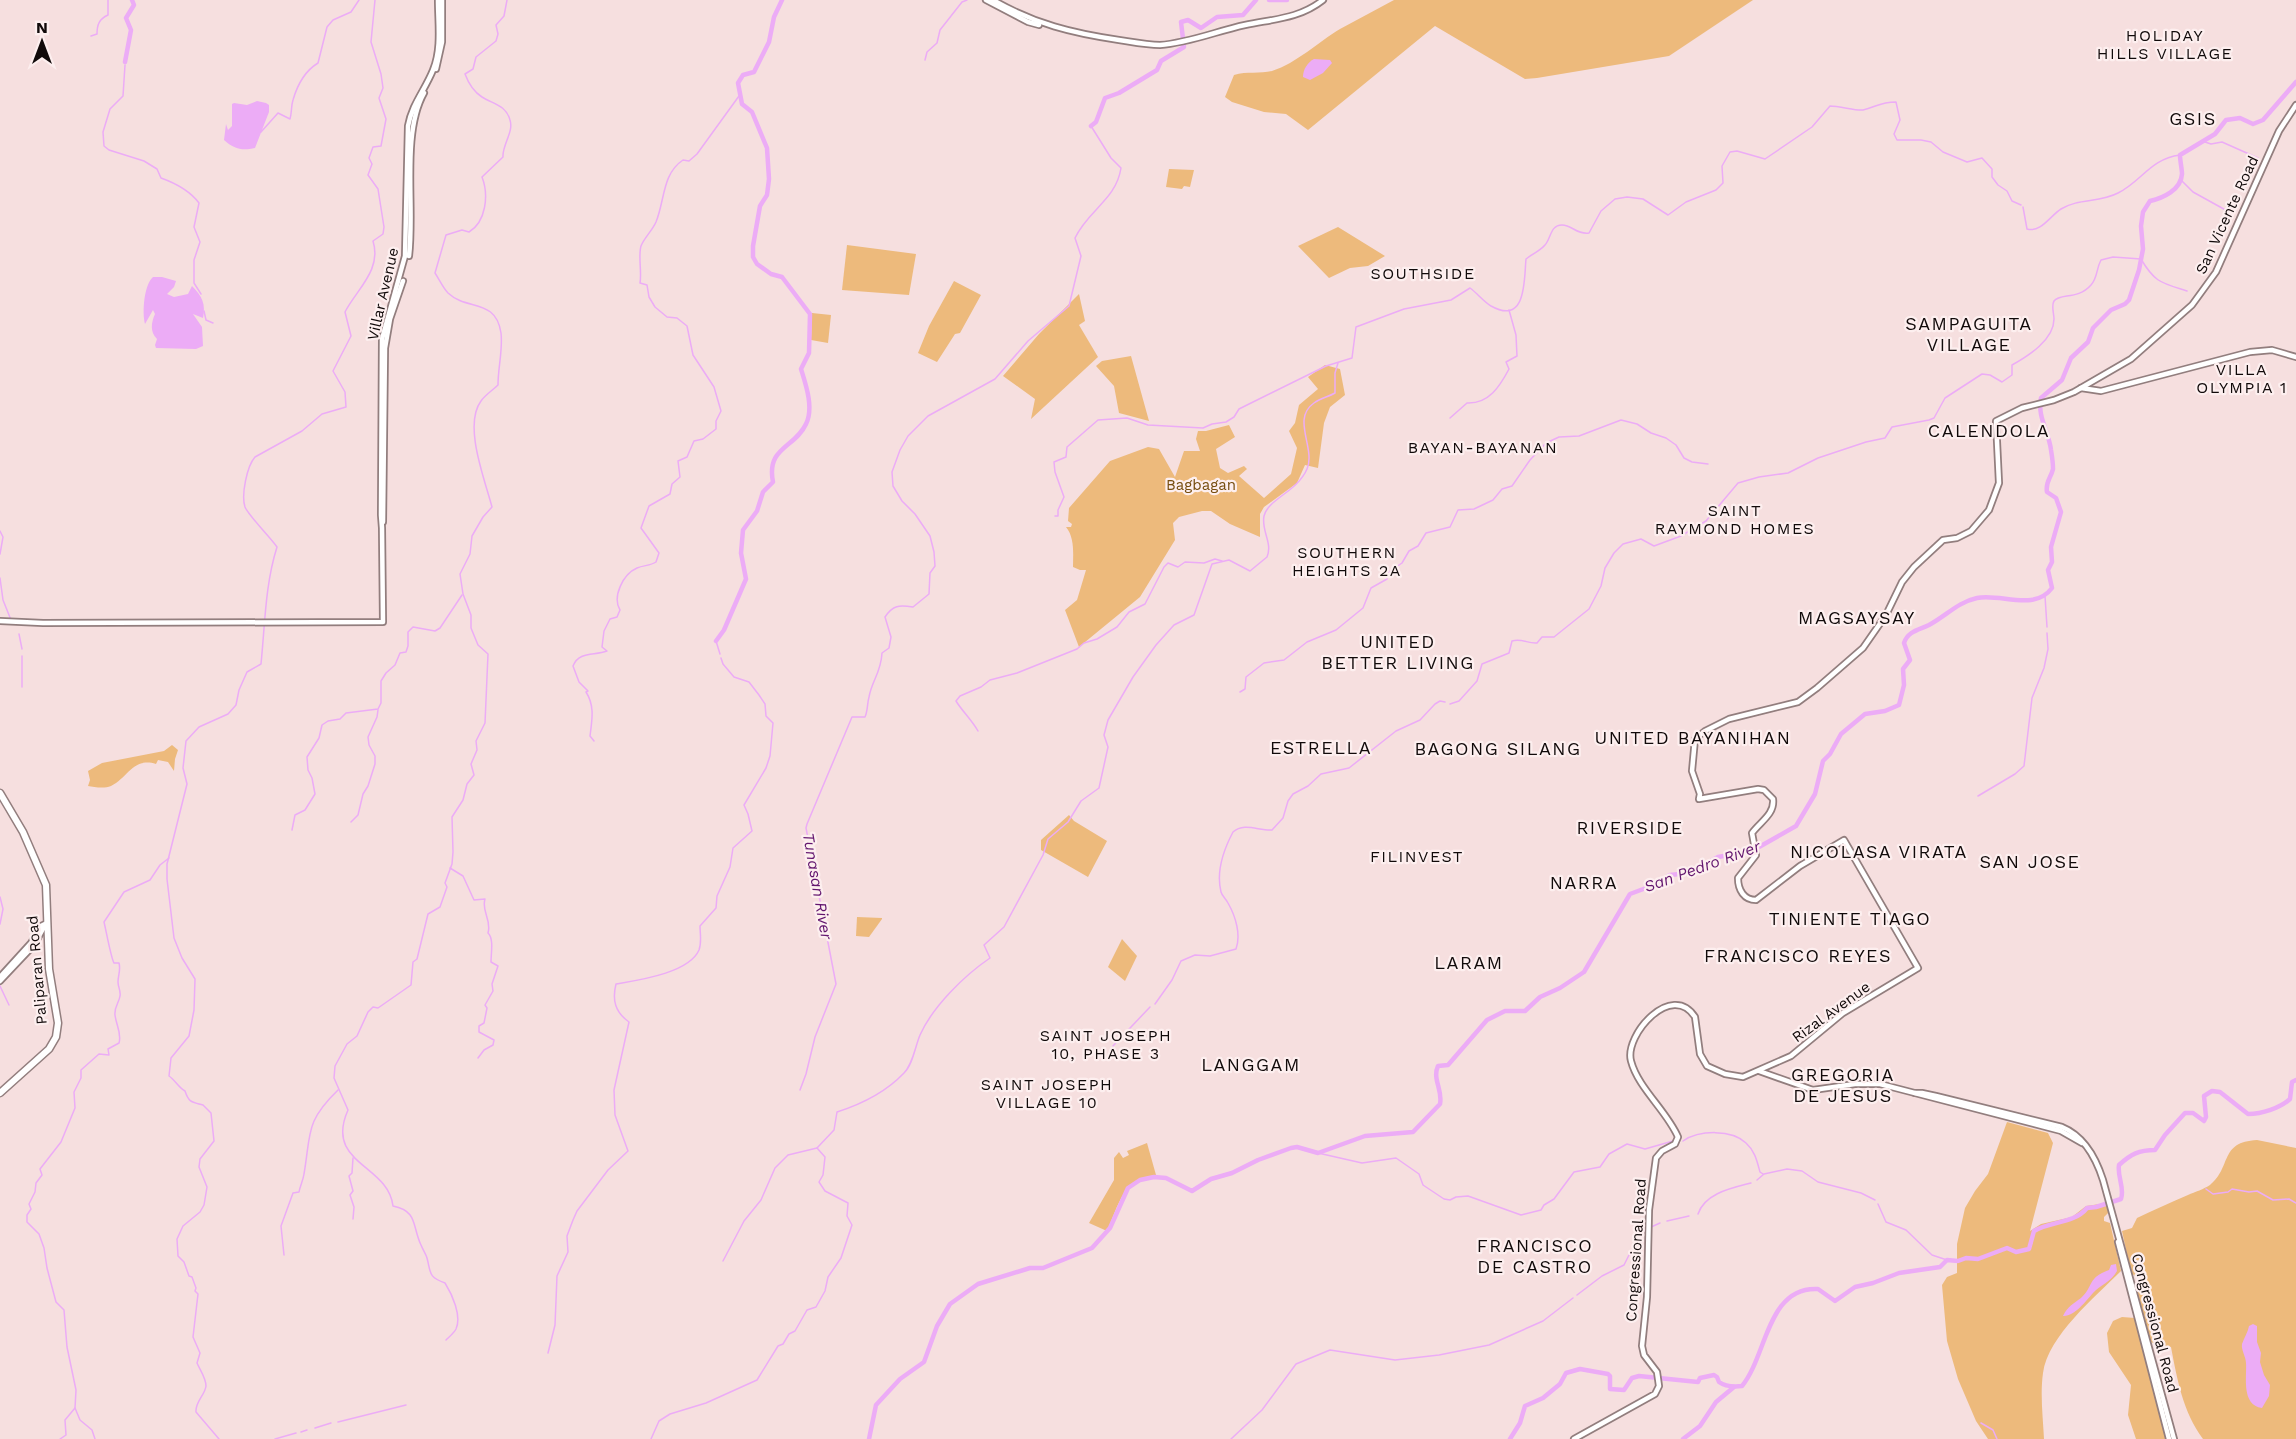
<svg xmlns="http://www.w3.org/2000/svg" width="2296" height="1439" viewBox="0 0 2296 1439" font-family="'Work Sans',sans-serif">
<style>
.green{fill:#edba7c}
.water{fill:#ecacf6}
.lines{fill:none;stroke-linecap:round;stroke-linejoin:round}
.stream{stroke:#ecacf6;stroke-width:1.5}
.river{stroke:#ecacf6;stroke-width:4.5}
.secondary-casing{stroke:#927e7e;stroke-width:8}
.primary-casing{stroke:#927e7e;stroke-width:9}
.secondary{stroke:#fff;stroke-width:4.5}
.primary{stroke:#fff;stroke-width:6}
.labels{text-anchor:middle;stroke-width:4.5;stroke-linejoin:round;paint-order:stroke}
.street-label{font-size:15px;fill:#110a0a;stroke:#fdefef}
.park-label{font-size:15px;fill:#764d0e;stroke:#fdefef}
.neighbourhood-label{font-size:16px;letter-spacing:1.5px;fill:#110a0a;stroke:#fdefef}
.water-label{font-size:16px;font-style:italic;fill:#62156e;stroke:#fdefef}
.quarter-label{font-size:18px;letter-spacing:1.5px;fill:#110a0a;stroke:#fdefef}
</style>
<rect width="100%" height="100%" fill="#f6dfdf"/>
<g class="green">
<path d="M1394 0H1753L1669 56 1537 78 1525 79 1435 26 1308 130 1286 114 1264 112 1232 102 1225 97 1234 75C1247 71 1260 74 1272 71 1297 63 1318 42 1340 29 1358 19 1376 10 1394 0Z"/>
<path d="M1169 169 1194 170 1190 187 1184 186 1182 189 1166 187Z"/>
<path d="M1338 227 1385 256 1368 266 1350 268 1329 278 1298 246Z"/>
<path d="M847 245 916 254 909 295 842 290Z"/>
<path d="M954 281 981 295 960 333 955 334 937 362 918 353 929 326Z"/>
<path d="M1079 294 1085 321 1079 325 1098 357 1031 419 1035 399 1003 376 1039 334Z"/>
<path d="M812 313 831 315 828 343 811 340Z"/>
<path d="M1131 356 1149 421 1119 413 1114 386 1096 366 1102 361Z"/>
<path d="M1325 365 1340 369 1345 395 1330 407 1324 423 1318 468 1305 465 1297 483 1264 507 1260 514V537L1230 524 1211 511H1202L1179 517 1173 523 1175 540 1140 597 1079 647 1065 610 1077 600 1086 570H1080L1073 567C1073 554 1075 538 1066 527H1071L1072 524 1068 521 1069 508 1110 461 1148 447 1159 449 1175 477 1184 451H1200L1196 439 1198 431H1206L1229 425 1235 437 1216 449 1220 468 1228 473 1244 466 1247 469 1239 476 1264 498 1291 474 1297 448 1289 431 1295 423 1299 405 1318 389 1308 377Z"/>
<path d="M172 745 178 750 175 759 174 771 168 762 158 760 156 764C133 757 128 778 111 786 104 789 94 787 88 786L90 780 88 771 102 763 164 751Z"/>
<path d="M1069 815 1074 821 1107 841 1088 877 1041 850V840Z"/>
<path d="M857 917 882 918V919L869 937 856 936Z"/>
<path d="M1122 939 1137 956 1125 981 1108 967Z"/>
<path d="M2007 1122 2048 1133 2053 1143 2030 1231 2041 1224 2072 1217 2086 1206 2107 1203 2109 1212 2104 1217V1221L2110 1223 2121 1271C2095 1297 2048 1336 2043 1373 2040 1394 2043 1418 2044 1439H1988L1976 1421 1958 1379 1947 1341 1942 1285 1947 1277 1957 1273V1244L1965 1208 1975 1191 1988 1174Z"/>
<path d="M2257 1140 2296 1148V1439H2203C2183 1412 2177 1379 2171 1347L2150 1342 2136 1289 2139 1282 2138 1278 2131 1273 2122 1231 2132 1228 2137 1218C2154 1210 2171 1202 2188 1195 2195 1192 2204 1189 2210 1185 2232 1167 2219 1142 2257 1140Z"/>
<path d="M1147 1143 1156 1175C1122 1179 1119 1205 1107 1231L1089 1223 1114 1180V1158L1119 1152 1123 1158 1129 1155 1127 1151Z"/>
<path d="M2122 1317 2135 1318 2167 1439H2136L2128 1415 2131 1385 2109 1352 2107 1333 2113 1321Z"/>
</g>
<g class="water">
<path d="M1314 59 1330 60 1332 63 1323 73 1310 80 1303 77C1303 69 1308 62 1314 59Z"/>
<path d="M257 101 266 103 269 105V112L255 148C242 151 234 149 224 140L226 124 228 130 232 126V104L234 103 247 105Z"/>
<path d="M153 277H162L176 281 174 287 167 294 174 297 188 294 192 286C202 296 206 304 203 318L193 314 202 327 203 346 196 349 156 348 155 345 157 339C150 332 151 323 155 314L153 310 145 324C142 312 144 285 153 277Z"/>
<path d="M2116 1264 2117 1271C2111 1282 2100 1285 2093 1293 2086 1301 2074 1317 2063 1316 2068 1306 2073 1304 2081 1298 2094 1286 2087 1278 2109 1270L2111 1265Z"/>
<path d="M2253 1324 2257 1326V1342L2261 1353 2260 1362 2264 1375 2270 1385 2269 1396 2262 1408C2241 1405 2247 1377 2246 1363 2246 1357 2241 1350 2242 1344 2244 1338 2248 1332 2249 1326Z"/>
</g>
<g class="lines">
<g class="stream">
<path d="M91 36 97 34C97 25 99 19 108 15V0"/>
<path d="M925 60 927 52 937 43 940 30 962 2 967 0"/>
<path d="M125 65 123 96 110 109 103 132 104 146 109 150 144 161 157 169 161 178C175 183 190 191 199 203L194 227 200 242 194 260V283L201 294"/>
<path d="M261 132 278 113 290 119C292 112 291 106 293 100 297 86 305 71 318 63L327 27 333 20 351 12 359 0"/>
<path d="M2202 141 2211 144 2222 142 2258 158"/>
<path d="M2180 179 2193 192 2231 213"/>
<path d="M2023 207 2027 229C2041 233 2050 216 2061 209 2079 198 2099 203 2118 193 2142 181 2150 159 2180 155"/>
<path d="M204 311 206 320 213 323"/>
<path d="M1450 418 1467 403C1489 404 1500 386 1509 369L1506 362 1517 356 1516 335 1509 310"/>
<path d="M1055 516H1058V510L1064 497 1055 472 1054 462 1066 457 1067 447 1098 420 1127 418 1148 425 1203 428 1212 424 1226 422 1234 417 1239 409 1249 404 1326 366 1352 358 1356 327 1404 309 1451 300 1470 288C1477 293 1483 301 1491 306 1527 326 1524 279 1526 259 1532 254 1540 251 1545 245 1551 239 1550 225 1562 225 1572 225 1577 235 1589 233L1601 211 1615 199 1627 197 1643 199 1668 215 1686 202 1716 190 1723 183 1722 166 1730 152 1737 151 1765 159 1812 127 1830 106C1840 106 1856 111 1863 110 1876 107 1880 102 1896 102L1900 120 1894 134 1897 140H1921L1931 142 1943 152 1967 162 1982 158 1992 169V177L1998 185 2007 191 2012 201 2021 205"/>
<path d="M0 531 3 537 0 554"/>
<path d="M0 578 3 600 11 620"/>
<path d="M2045 596 2047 627"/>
<path d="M19 634 22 649"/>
<path d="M716 641 720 654"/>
<path d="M22 687V656"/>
<path d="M1240 692 1245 689 1246 677 1264 663 1284 660 1307 642 1336 630 1363 608 1371 588 1387 579 1389 572 1402 563 1409 551 1418 546 1426 533 1450 527 1458 510 1474 509 1493 500 1502 489 1512 486 1530 460 1546 443 1559 437 1579 436 1621 420 1637 424 1651 433 1666 438 1676 445 1684 458 1692 462 1708 464"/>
<path d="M1450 704 1459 701 1477 681 1482 664 1509 653 1512 641C1522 638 1528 644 1537 643L1542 637H1554L1589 609 1601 586 1605 568 1614 553 1623 544 1641 539 1654 546 1681 536 1706 521 1738 483 1759 477 1788 473 1818 458 1866 442 1885 438 1892 427 1929 420 1934 418 1945 398 1982 374 1990 375 2002 382 2012 375V365C2028 356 2054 340 2054 319 2054 313 2051 306 2054 301 2060 293 2078 300 2091 285 2098 277 2096 269 2101 260L2113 257 2141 259C2155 283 2162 283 2187 291"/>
<path d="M978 731C972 720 962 711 956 701L960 696 981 687 990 680 1017 673 1077 649 1084 643 1097 639 1117 627 1129 612 1145 604 1164 567 1168 563 1178 567 1185 562 1204 563 1215 559 1222 561"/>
<path d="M594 741 590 736C592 720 595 706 586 692L588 691 579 682 573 666C579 651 594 656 607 651L602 647 604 631 610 619 617 617 620 610C612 597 623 574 637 568 644 565 650 566 656 562L659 553 641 528 649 506 670 494 672 484 680 477 678 461 687 457 694 441 703 439 716 429V421L721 411 714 387 693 355 687 326 677 318 667 317 655 307 649 297 647 285 640 283C642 272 638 256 641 246 644 238 652 231 656 222 665 200 662 174 683 160L689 161 697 154 739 96"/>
<path d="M1978 796 2015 774 2024 766 2032 698 2044 668 2048 649 2047 633"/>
<path d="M351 822 358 815 363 794 368 786 375 764V756L369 745 368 737 377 717 378 710"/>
<path d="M292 830 295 815 305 810 315 794 312 778 308 770 307 757 319 738 322 725 328 721 340 719 346 713 378 709 381 703V681L386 673 395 665 400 653 406 652 408 646V632L413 627 435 631 440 628 462 595"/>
<path d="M450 868 463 876 474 900 485 899C481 911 492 920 488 933 494 939 491 952 491 962L498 966 492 984 493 991 485 1005 487 1008 484 1023 479 1026V1032L494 1040 493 1045 484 1050 478 1058"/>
<path d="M0 897 3 909 0 924"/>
<path d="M0 986 9 1005"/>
<path d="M1155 1004 1172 980 1181 961 1195 955 1210 956 1236 949C1241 935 1236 917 1228 903 1226 899 1222 896 1221 892 1216 872 1224 849 1233 832 1244 822 1259 831 1272 830L1283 818 1288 801 1293 794 1308 786 1321 774 1349 768 1396 731 1420 720 1435 704 1440 701 1445 702"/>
<path d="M1113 1046 1150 1007"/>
<path d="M800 1090 806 1074 815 1037 836 984 806 828 807 824 852 717H865C868 710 867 704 869 697 872 680 881 673 882 653L889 648 891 637 885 617C893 605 899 605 913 607L929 594 930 573 935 566 934 552 930 536 915 514 902 501 893 486 892 472 900 450 908 436 928 416 995 379 1028 341 1069 306 1081 256 1075 238C1088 210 1116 200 1121 168L1111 158 1091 126"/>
<path d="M1683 1141C1699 1130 1732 1129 1746 1143 1755 1151 1757 1161 1760 1172L1763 1174"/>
<path d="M1318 1153 1362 1163 1396 1158 1419 1174 1423 1185 1444 1199 1450 1200 1456 1197 1468 1196 1521 1215 1541 1210 1544 1205 1554 1199 1574 1172 1600 1167 1609 1154 1627 1144 1645 1149 1673 1141"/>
<path d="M1757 1180 1764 1174 1787 1169 1802 1171 1818 1182 1861 1193 1875 1200"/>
<path d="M2206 1189 2213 1194 2228 1192 2232 1189 2249 1192 2257 1191 2273 1200 2289 1199 2296 1203"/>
<path d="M1878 1204 1886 1222 1906 1230 1932 1255 1947 1260"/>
<path d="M1698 1214C1705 1193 1732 1188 1751 1183"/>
<path d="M353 1219 354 1207 350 1195 353 1191 349 1176 352 1173 353 1158"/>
<path d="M1667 1221 1689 1216"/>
<path d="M284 1255 281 1226 293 1193 299 1192C300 1186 303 1181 304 1174 311 1133 305 1122 338 1090"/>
<path d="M723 1261 744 1221 761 1200 775 1168 788 1155 817 1148 834 1130 837 1112C862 1104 886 1092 904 1073 913 1064 915 1047 920 1035 933 1006 965 975 990 958L984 945 1004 927 1043 855 1048 839 1068 822 1081 801 1099 788 1108 747 1104 735 1108 720 1133 677 1156 645 1174 625 1194 615 1212 564 1229 560 1250 571 1267 557C1273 543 1261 531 1264 516 1268 499 1297 492 1307 469 1316 448 1291 419 1314 403 1321 398 1328 397 1335 393V373L1338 363"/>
<path d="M1577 1295 1602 1276 1624 1265 1629 1255 1635 1253 1640 1232 1660 1223"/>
<path d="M446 1340C449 1337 454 1333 456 1329 462 1316 452 1294 445 1283 428 1277 431 1273 427 1258 426 1254 423 1250 421 1245 412 1226 418 1211 393 1206 388 1164 324 1164 348 1110L334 1078 335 1066 347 1044 357 1036 368 1012 373 1007 378 1008 411 985 413 962 417 959 428 914 440 907 447 887 445 883 452 864 453 852 452 817 463 800 467 784 474 775 471 764 477 750 476 741 485 723 488 654 478 645 471 628V615L463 594 460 574 470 554 472 536 483 517 492 507C485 480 463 425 481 401 485 395 493 390 498 385 498 367 503 350 501 333 496 298 467 311 448 293 443 288 439 279 435 273L446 235 462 230 469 232C486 222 489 195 482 177L503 157C502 145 514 132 510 120 506 105 493 104 482 97 474 92 468 82 465 74L473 69 476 57 496 41 498 34 496 25 504 16 507 0"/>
<path d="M548 1353 555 1325 557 1276 568 1252 567 1236 573 1220 577 1211 608 1170 628 1151 615 1115 614 1090 629 1022C615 1012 612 1000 616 984 639 980 689 973 699 950 702 942 700 934 700 926L716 908 717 896 730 867 733 848 752 831 748 814 744 805 766 768 770 756 773 723 766 716 765 704 759 695 749 682 734 677 723 664 721 658"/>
<path d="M338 1422 406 1405"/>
<path d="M1981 1423 1993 1430 1997 1439"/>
<path d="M315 1428 331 1423"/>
<path d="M301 1432 307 1430"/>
<path d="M60 1439 66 1435 65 1420 75 1408"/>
<path d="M95 1439 92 1430 80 1420 75 1408 76 1390 67 1347 64 1310 56 1302 47 1268 44 1248 39 1234 27 1222V1215L31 1209 29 1204 35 1192 36 1183 42 1175 40 1169 61 1142 75 1108 74 1092 81 1078V1070L99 1054 109 1055 108 1049 119 1043C122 1033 116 1025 115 1015 114 1007 119 1003 120 996 121 991 118 987 118 982 118 975 121 970 119 963H114C111 958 106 930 104 922L124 892 150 880 160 865 169 858"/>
<path d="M219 1439 196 1412C195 1402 205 1395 206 1386 206 1378 200 1370 197 1363L200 1353 193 1337 198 1294 195 1291 196 1288 192 1277 189 1276 184 1262 178 1256 177 1239 183 1226 200 1212 204 1205 207 1187 199 1167 200 1159 214 1141 211 1113 203 1105C192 1102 189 1103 185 1091 179 1088 175 1080 169 1076L171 1058 189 1036 194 1010 195 979 182 958 174 938 167 879V864L187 784 183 768 186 741 199 727 228 714 236 705 239 690 247 672 261 664C265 625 265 585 277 547 271 538 248 515 245 507 241 495 247 466 255 457L302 431 322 414 346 407 345 392 333 371 351 336 345 312C357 289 382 270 373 241L383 234 384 227 378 189 368 175 372 164 369 158 373 147 381 146 386 119 379 98 383 88 381 74 371 42 375 0"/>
<path d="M275 1439 296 1433"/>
<path d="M651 1439 659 1421 670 1414 706 1403 757 1380 778 1346 783 1344 789 1334 795 1331 807 1310 816 1307 825 1291 828 1277 841 1258 852 1225 847 1216 848 1203 825 1191 819 1182 823 1175 825 1157 817 1148"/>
<path d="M1231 1439 1262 1410 1296 1364 1330 1350 1395 1360 1439 1355 1489 1345 1543 1321 1573 1298"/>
</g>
<g class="river">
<path d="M1269 0H1287"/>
<path d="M125 62 131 30 126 18 134 5 132 0"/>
<path d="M1091 126 1096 122 1105 98 1119 93 1157 70 1161 61 1184 47 1181 22 1188 20 1201 28 1217 17 1243 15 1256 0"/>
<path d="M716 641 724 630 746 579 741 553 743 530 757 511 763 492 773 482C766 447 795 448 806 424 814 408 806 385 801 369L809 353 810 314 782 277 771 274 757 264 753 257V246L760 206 767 195 769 179 767 148 752 112 742 104 738 83 743 75 754 72 769 42 774 17 782 0"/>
<path d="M869 1439 876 1405 900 1379 924 1362 937 1326 950 1304 978 1284 1030 1268H1043L1092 1248 1110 1228 1128 1188 1140 1180 1154 1177 1166 1178 1192 1191 1211 1179 1232 1173 1258 1160 1291 1148 1297 1147 1318 1153 1365 1136 1413 1132 1440 1104C1443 1090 1432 1079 1438 1066L1448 1065 1487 1020 1505 1011H1525L1540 997 1560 988 1584 972 1630 894 1654 885 1670 875 1689 873 1718 857 1752 851 1796 826 1815 794 1823 761 1830 754 1841 734 1865 714 1885 711 1899 705 1904 685 1903 669 1910 660 1904 643C1908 631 1919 630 1929 625 1946 616 1958 602 1977 598 2001 593 2034 612 2052 588L2048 570 2052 562 2051 547 2061 512 2056 498 2047 492C2045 482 2051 478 2053 469 2053 463 2052 456 2051 450 2049 432 2037 417 2041 398L2062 380 2071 358 2088 342 2093 328 2111 310 2125 304 2129 300 2139 270 2143 249 2141 226 2143 212 2150 201C2163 198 2181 190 2182 174 2182 169 2180 161 2180 155L2215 134 2226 120 2240 118 2253 124 2263 120 2296 82"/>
<path d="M1510 1439 1520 1423 1525 1406 1543 1398 1560 1384 1566 1373 1580 1369 1608 1374 1610 1376V1389L1624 1390 1632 1378 1639 1376 1698 1382 1700 1378 1714 1375 1717 1377 1719 1382C1726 1387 1734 1387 1742 1386 1767 1356 1767 1286 1818 1289L1835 1301 1855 1287 1873 1283 1899 1273 1940 1267 1947 1260 1958 1261 1966 1258 1978 1259 2007 1248 2016 1252 2029 1249 2034 1231C2050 1221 2074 1224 2087 1208L2096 1207 2121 1199C2125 1188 2117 1177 2119 1165 2131 1154 2139 1150 2155 1150L2165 1135 2185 1113H2193L2204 1121 2206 1117 2204 1096 2212 1091 2220 1092 2248 1114C2262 1114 2280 1108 2290 1099L2292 1082 2296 1080"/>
<path d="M1683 1439 1700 1426 1716 1402 1734 1387"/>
</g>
<g class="secondary-casing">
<g id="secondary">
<path d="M986 0 1028 22 1039 25"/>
<path d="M993 0C1035 24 1072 33 1119 40 1132 42 1147 45 1160 45 1189 43 1217 31 1245 25 1273 19 1299 19 1323 0"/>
<path d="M436 69 442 42V0"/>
<path d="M409 256C415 207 401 134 424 93"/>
<path d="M2081 388 2101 391 2250 352 2272 350 2296 357"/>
<path d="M383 522 385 348 390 319 403 281"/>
<path d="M0 621 43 623 383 622 382 528 381 515 382 339 405 256 408 126C412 104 425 90 433 70 442 48 438 23 438 0"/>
<path d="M0 977 31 943 41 926 47 923"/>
<path d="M0 981 34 945 44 927H47"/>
<path d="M1759 1071 1813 1090 1855 1084H1880L2061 1131 2082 1143"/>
<path d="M1915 1093H1922L1936 1096 2062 1127C2084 1136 2096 1158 2103 1180L2174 1439"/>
<path d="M2118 1242 2169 1439"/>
<path d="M1574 1439 1655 1394 1659 1386 1657 1372 1644 1355 1642 1346 1647 1297 1649 1210 1656 1158 1662 1151 1675 1144 1678 1137C1667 1111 1638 1088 1631 1061 1624 1035 1672 981 1695 1017L1700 1054 1707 1066 1725 1074 1743 1077 1791 1056 1843 1013 1918 968 1844 840 1800 866 1756 900C1744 900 1738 890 1738 878L1756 855 1752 833C1760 822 1775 814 1773 799L1764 790 1758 789 1699 799 1700 794 1692 771 1695 739 1705 731 1729 719 1798 702 1817 688 1863 648 1886 615 1902 582 1914 567 1943 540 1957 538 1971 531 1989 510 1999 483 1996 421 2022 408 2054 400 2074 392 2131 359 2192 305 2216 272 2279 131 2296 105"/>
</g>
</g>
<g class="primary-casing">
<path id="primary" d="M0 793 23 832 46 885 49 969 58 1023 56 1037 49 1049 0 1093"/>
</g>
<use href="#secondary" class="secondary"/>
<use href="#primary" class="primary"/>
</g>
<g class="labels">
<g class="street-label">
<text transform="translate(2227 215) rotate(-65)" y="5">San Vicente Road</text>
<text transform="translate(383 294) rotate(-77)" y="5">Villar Avenue</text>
<text transform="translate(37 970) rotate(-95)" y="5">Paliparan Road</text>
<text transform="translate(1831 1012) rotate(-36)" y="5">Rizal Avenue</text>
<text transform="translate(1636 1250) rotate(-86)" y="5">Congressional Road</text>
<text transform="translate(2155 1323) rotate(75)" y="5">Congressional Road</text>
</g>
<g class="park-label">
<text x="1201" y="490">Bagbagan</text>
</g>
<g class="neighbourhood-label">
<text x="2165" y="41">HOLIDAY<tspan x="2165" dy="18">HILLS VILLAGE</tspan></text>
<text x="1423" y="279">SOUTHSIDE</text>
<text x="2242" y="375">VILLA<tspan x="2242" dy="18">OLYMPIA 1</tspan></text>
<text x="1483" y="453">BAYAN-BAYANAN</text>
<text x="1735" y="516">SAINT<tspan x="1735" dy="18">RAYMOND HOMES</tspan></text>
<text x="1347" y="558">SOUTHERN<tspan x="1347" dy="18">HEIGHTS 2A</tspan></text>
<text x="1417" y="862">FILINVEST</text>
<text x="1106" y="1041">SAINT JOSEPH<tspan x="1106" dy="18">10, PHASE 3</tspan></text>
<text x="1047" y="1090">SAINT JOSEPH<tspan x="1047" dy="18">VILLAGE 10</tspan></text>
</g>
<g class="water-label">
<text transform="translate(1702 866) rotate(-20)" y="6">San Pedro River</text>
<text transform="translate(818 886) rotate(80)" y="6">Tunasan River</text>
</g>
<g class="quarter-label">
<text x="2193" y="125">GSIS</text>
<text x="1969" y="330">SAMPAGUITA<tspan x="1969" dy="21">VILLAGE</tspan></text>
<text x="1989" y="437">CALENDOLA</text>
<text x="1857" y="624">MAGSAYSAY</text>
<text x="1398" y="648">UNITED<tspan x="1398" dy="21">BETTER LIVING</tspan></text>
<text x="1693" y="744">UNITED BAYANIHAN</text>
<text x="1321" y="754">ESTRELLA</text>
<text x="1498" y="755">BAGONG SILANG</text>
<text x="1630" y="834">RIVERSIDE</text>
<text x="1879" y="858">NICOLASA VIRATA</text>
<text x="2030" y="868">SAN JOSE</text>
<text x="1584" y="889">NARRA</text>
<text x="1850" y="925">TINIENTE TIAGO</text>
<text x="1798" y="962">FRANCISCO REYES</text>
<text x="1469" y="969">LARAM</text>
<text x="1251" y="1071">LANGGAM</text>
<text x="1843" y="1081">GREGORIA<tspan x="1843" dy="21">DE JESUS</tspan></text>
<text x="1535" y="1252">FRANCISCO<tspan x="1535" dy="21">DE CASTRO</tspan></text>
</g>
</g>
<g transform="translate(42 42)" stroke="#fdefef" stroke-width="4.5" paint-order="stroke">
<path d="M0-4.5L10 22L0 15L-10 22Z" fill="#110a0a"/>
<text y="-9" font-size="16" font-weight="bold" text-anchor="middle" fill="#110a0a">N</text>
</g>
</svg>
